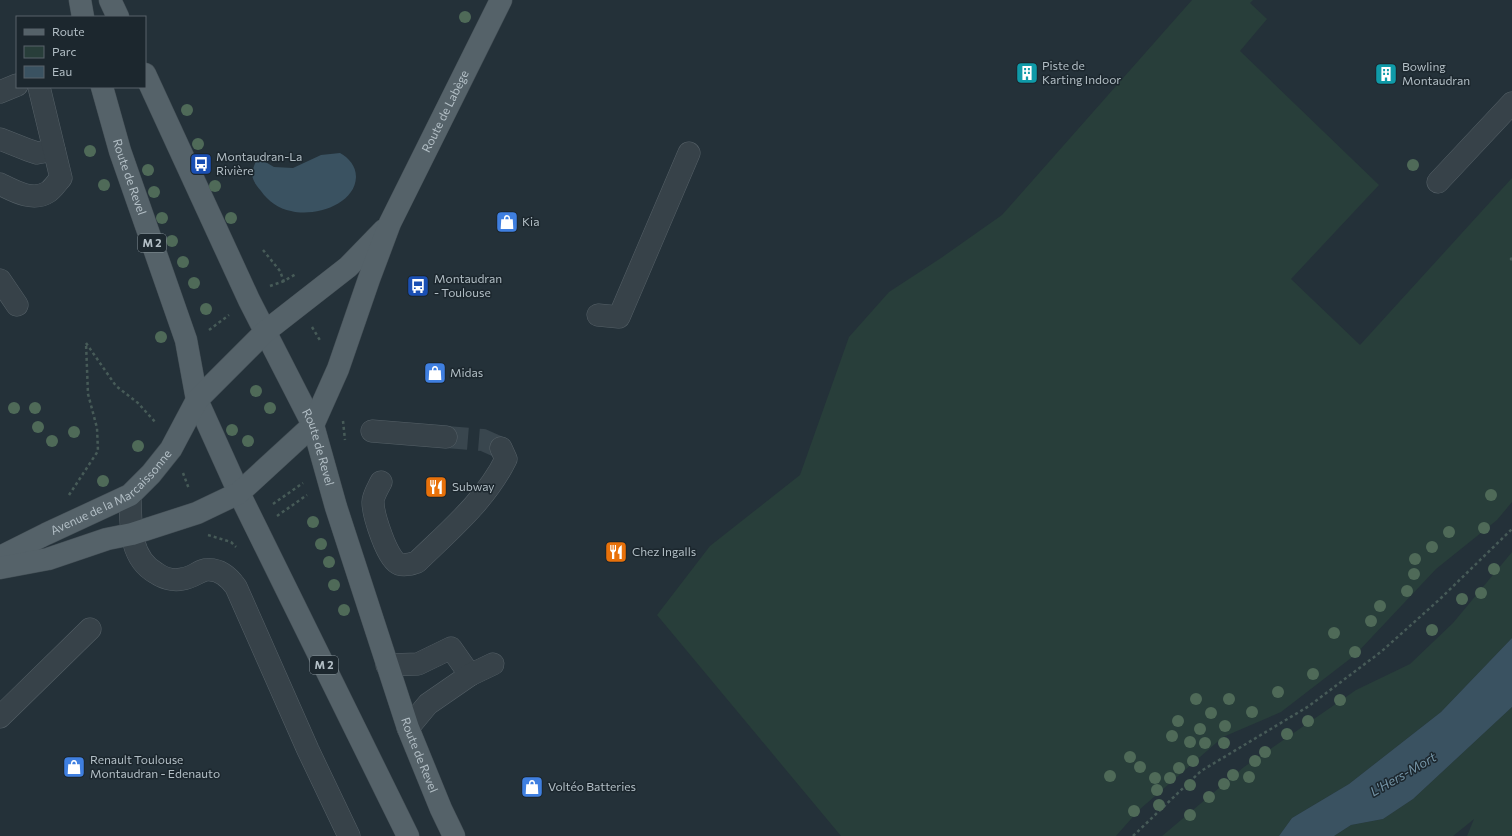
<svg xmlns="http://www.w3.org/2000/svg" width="1512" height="836" viewBox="0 0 1512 836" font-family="Commissioner,sans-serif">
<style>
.green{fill:#283e3a}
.water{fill:#3a5261}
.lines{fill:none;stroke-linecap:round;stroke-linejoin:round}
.minor-tunnel{stroke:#39464e;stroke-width:22;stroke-dasharray:22 11;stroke-linecap:butt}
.minor-casing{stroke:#556067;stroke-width:23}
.major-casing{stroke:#434e55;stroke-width:23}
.path{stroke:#475b58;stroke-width:2.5;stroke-dasharray:3 3;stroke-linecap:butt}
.minor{stroke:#374249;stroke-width:22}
.major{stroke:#556269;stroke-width:22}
.tree{fill:#4f6a58}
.labels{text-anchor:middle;stroke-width:3;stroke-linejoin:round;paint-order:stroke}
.shield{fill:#1c272e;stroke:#859198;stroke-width:1}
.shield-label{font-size:11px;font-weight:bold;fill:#b2bec5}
.poi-label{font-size:12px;fill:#b2bec5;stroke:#1c272e;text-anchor:start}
.street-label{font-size:12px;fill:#b2bec5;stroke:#1c272e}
.water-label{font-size:13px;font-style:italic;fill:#7595a7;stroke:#1c272e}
</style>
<rect width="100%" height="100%" fill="#243139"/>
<g class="green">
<path d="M1192 0H1253L1250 3 1267 19 1240 51 1379 185 1291 279 1360 345 1512 178V502L1497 520 1436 569 1355 655 1281 712 1223 737 1139 810 1116 836H841L657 615 710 546 800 475 849 337 889 292 941 258 1002 215Z"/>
<path d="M1512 552V638L1441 712 1349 784 1292 818 1279 836H1162L1244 767 1356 690 1410 664 1453 623Z"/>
<path d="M1512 707V836H1467L1474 819 1453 836H1334L1351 825 1383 819 1413 799Z"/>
</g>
<g class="water">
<path d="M340 153C349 158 356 166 356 177 355 205 314 217 291 211 279 209 268 201 261 191 251 179 250 175 256 161L262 160 274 167 293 168 321 155Z"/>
<path d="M1512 638V707L1413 799 1383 819 1351 825 1334 836H1279L1292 818 1349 784 1441 712Z"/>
</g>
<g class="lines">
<path class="minor-tunnel" d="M446 437 483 440 501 448"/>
<g class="minor-casing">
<g id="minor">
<path d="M0 92 17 85"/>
<path d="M0 139 28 150 37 153 54 150"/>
<path d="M1438 182 1512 103"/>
<path d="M0 184C14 191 33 202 48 192 53 189 57 182 61 178L39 87"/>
<path d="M0 280 17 305"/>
<path d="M598 315 619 317 689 153"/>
<path d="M372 431 446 437"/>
<path d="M381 482C378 488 373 496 373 502 373 514 387 560 399 564 405 566 411 564 417 562 449 531 486 500 506 459L501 448"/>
<path d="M130 495C131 522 128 557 156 573 163 578 173 581 182 579 192 578 197 572 205 570 219 568 229 577 236 587L308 750 349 836"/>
<path d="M387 665 418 664 451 648 470 675"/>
<path d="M0 717 90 629"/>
<path d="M408 728 428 704 470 675 493 664"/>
</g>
</g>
<g class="major-casing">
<g id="major">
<path d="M80 0 83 17"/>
<path d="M110 0 118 17"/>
<path id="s1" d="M145 74 249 300 313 425 336 507 408 728 441 809 454 836"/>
<path id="s2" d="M102 87 120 151 186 340 197 400 239 493 408 836"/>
<path id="s3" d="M0 557 46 534 130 495 151 474 171 449 197 400 266 331 348 267 384 230"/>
<path id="s4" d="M0 568 48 559 107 539 132 534 197 513 239 493 313 425 338 369 369 279 390 223 501 0"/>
</g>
</g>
<g class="path">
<path d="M263 250 280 271 284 282"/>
<path d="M1512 258 1511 259 1512 260"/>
<path d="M270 286 284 281 296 274"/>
<path d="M312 327 321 342"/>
<path d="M209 330 229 315"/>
<path d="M86 343 116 386 138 403 156 423"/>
<path d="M343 421 345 440"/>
<path d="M183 473 189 489"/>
<path d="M69 495 98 451 97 428 88 394 86 343"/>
<path d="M273 504 303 483"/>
<path d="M277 516 307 495"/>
<path d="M208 535 231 542 236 547"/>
<path d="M1133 836 1201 771 1309 706 1382 651 1441 598 1512 529"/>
</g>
<use href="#minor" class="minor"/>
<use href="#major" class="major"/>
</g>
<g class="tree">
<circle cx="465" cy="17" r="6"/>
<circle cx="187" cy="110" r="6"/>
<circle cx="198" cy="144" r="6"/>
<circle cx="90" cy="151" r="6"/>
<circle cx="1413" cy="165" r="6"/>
<circle cx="148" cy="170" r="6"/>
<circle cx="104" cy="185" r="6"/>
<circle cx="215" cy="186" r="6"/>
<circle cx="154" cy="192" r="6"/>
<circle cx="162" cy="218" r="6"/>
<circle cx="231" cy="218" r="6"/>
<circle cx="172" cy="241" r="6"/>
<circle cx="183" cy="262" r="6"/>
<circle cx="194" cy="283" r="6"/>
<circle cx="206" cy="309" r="6"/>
<circle cx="161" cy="337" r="6"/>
<circle cx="256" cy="391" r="6"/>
<circle cx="14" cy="408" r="6"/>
<circle cx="35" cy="408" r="6"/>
<circle cx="270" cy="408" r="6"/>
<circle cx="38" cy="427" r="6"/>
<circle cx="232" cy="430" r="6"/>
<circle cx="74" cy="432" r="6"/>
<circle cx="52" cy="441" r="6"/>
<circle cx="248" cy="441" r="6"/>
<circle cx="138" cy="446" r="6"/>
<circle cx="103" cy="481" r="6"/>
<circle cx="1491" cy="495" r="6"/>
<circle cx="313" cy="522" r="6"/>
<circle cx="1484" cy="528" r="6"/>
<circle cx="1449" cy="532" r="6"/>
<circle cx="321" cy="544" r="6"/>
<circle cx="1432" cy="547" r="6"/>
<circle cx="1415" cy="559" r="6"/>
<circle cx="329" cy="562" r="6"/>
<circle cx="1494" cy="569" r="6"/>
<circle cx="1414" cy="574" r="6"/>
<circle cx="334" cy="585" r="6"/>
<circle cx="1407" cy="591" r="6"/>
<circle cx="1481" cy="593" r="6"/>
<circle cx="1462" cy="599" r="6"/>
<circle cx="1380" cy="606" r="6"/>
<circle cx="344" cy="610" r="6"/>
<circle cx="1371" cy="621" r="6"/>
<circle cx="1432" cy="630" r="6"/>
<circle cx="1334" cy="633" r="6"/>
<circle cx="1355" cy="652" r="6"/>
<circle cx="1313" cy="674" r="6"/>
<circle cx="1278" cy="692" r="6"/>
<circle cx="1196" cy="699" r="6"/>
<circle cx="1229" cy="699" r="6"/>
<circle cx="1340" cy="700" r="6"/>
<circle cx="1252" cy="712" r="6"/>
<circle cx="1211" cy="713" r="6"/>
<circle cx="1178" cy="721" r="6"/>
<circle cx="1308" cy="721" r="6"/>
<circle cx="1225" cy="726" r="6"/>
<circle cx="1200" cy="729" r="6"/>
<circle cx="1287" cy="734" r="6"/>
<circle cx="1172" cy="736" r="6"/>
<circle cx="1190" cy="742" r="6"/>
<circle cx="1205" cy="743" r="6"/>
<circle cx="1224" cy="743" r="6"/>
<circle cx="1265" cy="752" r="6"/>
<circle cx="1130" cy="757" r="6"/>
<circle cx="1193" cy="761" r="6"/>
<circle cx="1255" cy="761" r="6"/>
<circle cx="1140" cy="767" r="6"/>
<circle cx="1179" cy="768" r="6"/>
<circle cx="1233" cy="775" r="6"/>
<circle cx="1110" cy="776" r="6"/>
<circle cx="1249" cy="777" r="6"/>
<circle cx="1155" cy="778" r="6"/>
<circle cx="1170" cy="778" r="6"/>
<circle cx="1224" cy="784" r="6"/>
<circle cx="1190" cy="785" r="6"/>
<circle cx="1157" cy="790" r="6"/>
<circle cx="1209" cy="797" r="6"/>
<circle cx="1159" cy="805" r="6"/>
<circle cx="1134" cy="811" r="6"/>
<circle cx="1190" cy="815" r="6"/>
</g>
<defs>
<g id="building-square" transform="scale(1.15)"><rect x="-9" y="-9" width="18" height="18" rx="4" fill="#0f9aa8" stroke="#1c272e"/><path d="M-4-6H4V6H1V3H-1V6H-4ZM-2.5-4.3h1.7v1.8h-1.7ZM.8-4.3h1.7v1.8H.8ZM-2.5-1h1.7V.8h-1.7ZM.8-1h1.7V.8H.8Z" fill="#fff"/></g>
<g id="bus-square" transform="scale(1.15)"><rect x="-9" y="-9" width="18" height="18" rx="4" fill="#1a4fb4" stroke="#1c272e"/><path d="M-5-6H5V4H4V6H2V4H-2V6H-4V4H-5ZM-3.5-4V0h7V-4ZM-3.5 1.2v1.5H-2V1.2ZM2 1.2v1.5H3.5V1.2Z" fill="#fff"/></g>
<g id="shop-square" transform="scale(1.15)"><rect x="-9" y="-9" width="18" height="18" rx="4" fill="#3f7fe0" stroke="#1c272e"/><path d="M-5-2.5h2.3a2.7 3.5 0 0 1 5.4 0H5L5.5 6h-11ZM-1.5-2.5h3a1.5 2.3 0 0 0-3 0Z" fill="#fff"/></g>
<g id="restaurant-square" transform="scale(1.15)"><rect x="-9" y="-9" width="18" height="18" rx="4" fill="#e8710a" stroke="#1c272e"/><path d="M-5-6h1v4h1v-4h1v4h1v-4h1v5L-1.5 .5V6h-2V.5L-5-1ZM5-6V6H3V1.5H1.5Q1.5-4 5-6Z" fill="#fff"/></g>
</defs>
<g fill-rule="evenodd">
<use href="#building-square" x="1027" y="73"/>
<use href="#building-square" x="1386" y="74"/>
<use href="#bus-square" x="201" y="164"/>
<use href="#shop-square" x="507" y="222"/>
<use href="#bus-square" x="418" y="286"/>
<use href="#shop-square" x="435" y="373"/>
<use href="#restaurant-square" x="436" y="487"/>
<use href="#restaurant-square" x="616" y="552"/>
<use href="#shop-square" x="74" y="767"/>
<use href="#shop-square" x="532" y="787"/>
</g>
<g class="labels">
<g class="shield">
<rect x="138" y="234" width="28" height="18" rx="3"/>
<rect x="310" y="656" width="28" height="18" rx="3"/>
</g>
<g class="shield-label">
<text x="152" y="247">M 2</text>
<text x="324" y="669">M 2</text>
</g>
<g class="poi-label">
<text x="1042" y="70">Piste de<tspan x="1042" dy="14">Karting Indoor</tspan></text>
<text x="1402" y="71">Bowling<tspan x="1402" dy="14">Montaudran</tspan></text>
<text x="216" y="161">Montaudran-La<tspan x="216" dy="14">Rivière</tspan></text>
<text x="522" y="226">Kia</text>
<text x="434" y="283">Montaudran<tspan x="434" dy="14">- Toulouse</tspan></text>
<text x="450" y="377">Midas</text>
<text x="452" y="491">Subway</text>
<text x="632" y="556">Chez Ingalls</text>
<text x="90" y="764">Renault Toulouse<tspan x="90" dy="14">Montaudran - Edenauto</tspan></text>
<text x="548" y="791">Voltéo Batteries</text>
</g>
<g class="street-label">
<text dy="4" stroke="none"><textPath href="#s4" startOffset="693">Route de Labège</textPath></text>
<text dy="4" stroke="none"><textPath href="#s2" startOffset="94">Route de Revel</textPath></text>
<text dy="4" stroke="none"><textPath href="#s1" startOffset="412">Route de Revel</textPath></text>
<text dy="4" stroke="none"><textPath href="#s3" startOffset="130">Avenue de la Marcaissonne</textPath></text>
<text dy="4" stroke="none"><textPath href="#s1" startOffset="736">Route de Revel</textPath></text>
</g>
<g class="water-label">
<text transform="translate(1403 774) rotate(-30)" y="5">L'Hers-Mort</text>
</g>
</g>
<rect x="16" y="16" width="130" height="72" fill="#1c272e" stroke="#58636a"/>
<rect x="24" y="29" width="20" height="6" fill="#556269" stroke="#58636a"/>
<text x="52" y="36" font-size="12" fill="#b2bec5">Route</text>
<rect x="24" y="46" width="20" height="12" fill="#283e3a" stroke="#58636a"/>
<text x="52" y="56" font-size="12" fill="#b2bec5">Parc</text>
<rect x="24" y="66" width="20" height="12" fill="#3a5261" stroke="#58636a"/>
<text x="52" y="76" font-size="12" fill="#b2bec5">Eau</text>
</svg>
